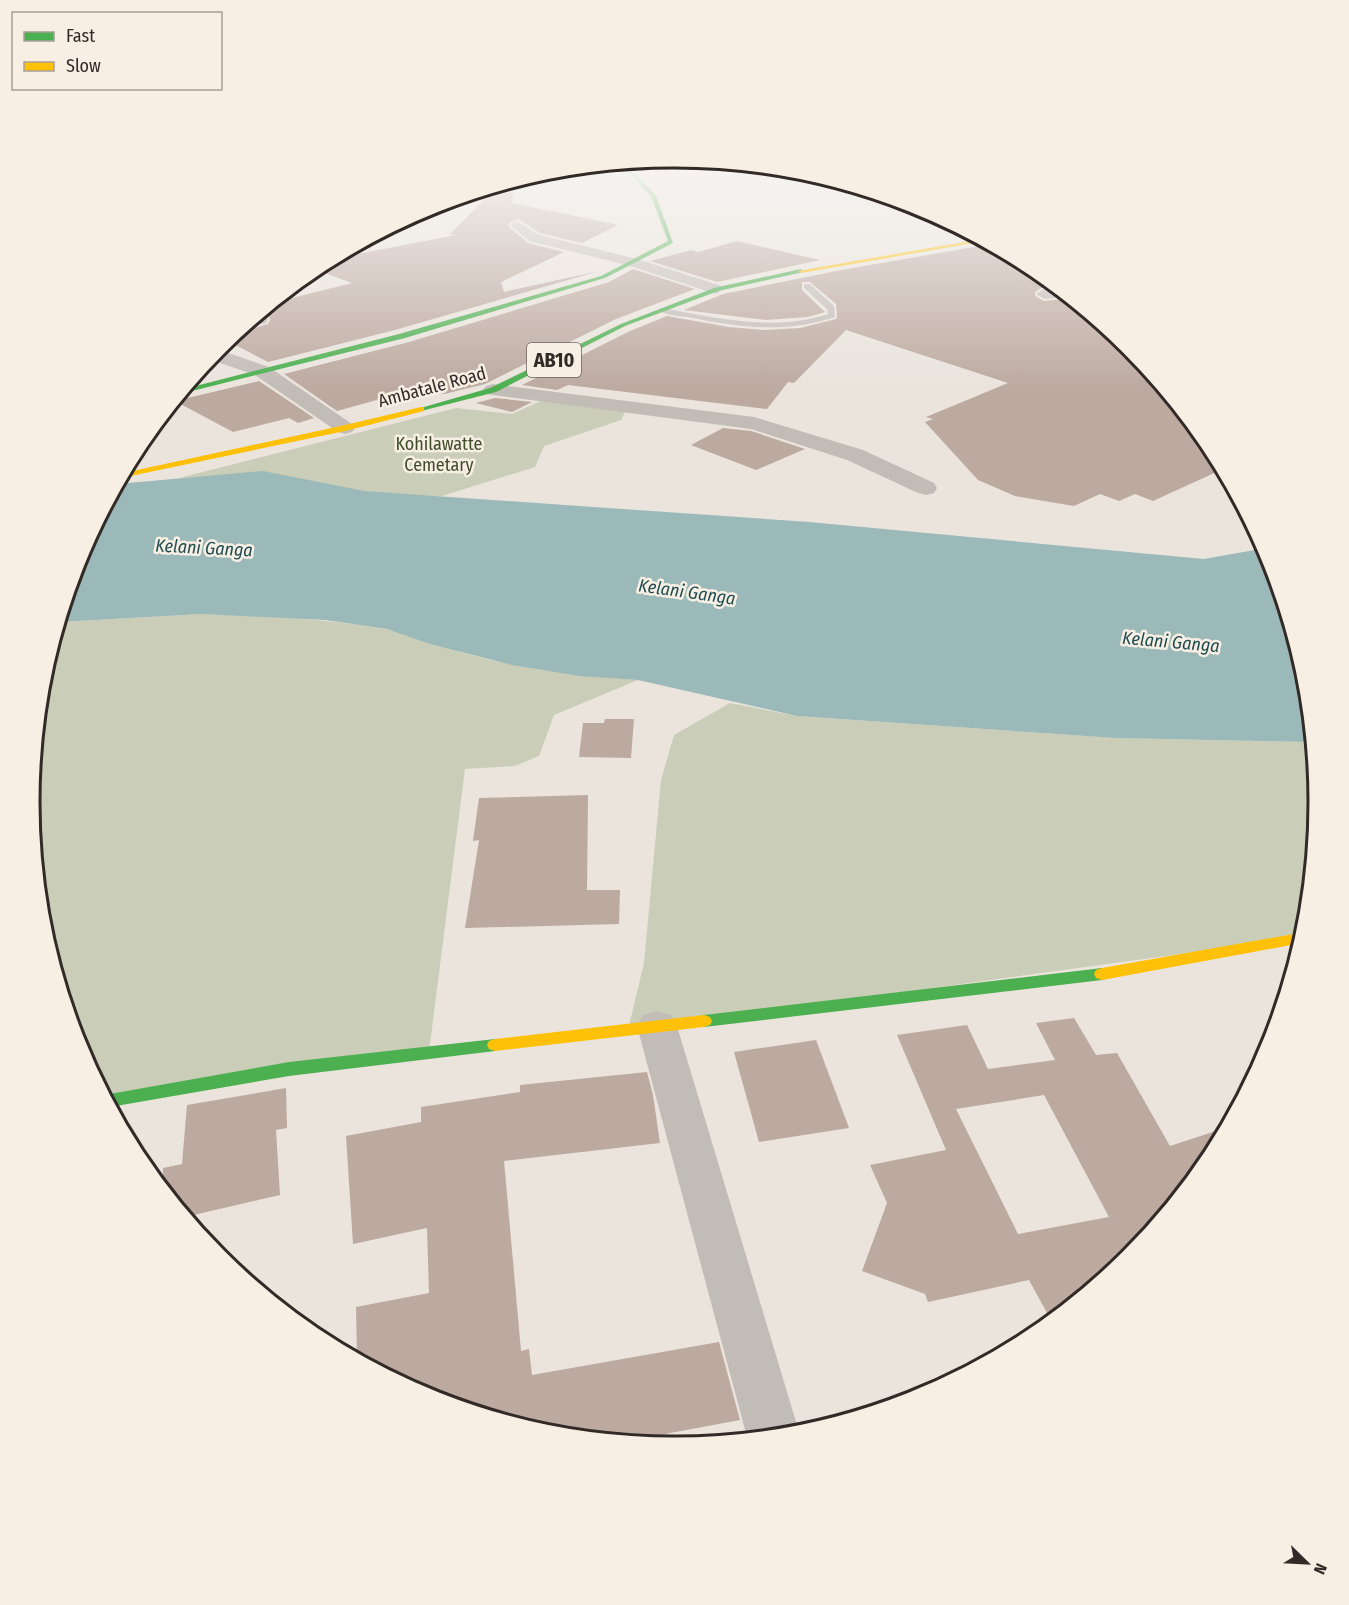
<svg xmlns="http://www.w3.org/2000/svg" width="1349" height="1605" viewBox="0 0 1349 1605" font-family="'Fira Sans Condensed',sans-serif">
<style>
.green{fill:#caceb8}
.water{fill:#9bb9b9}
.building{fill:#bca9a0;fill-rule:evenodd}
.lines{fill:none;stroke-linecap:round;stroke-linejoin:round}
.lane{fill:#c2bcb7;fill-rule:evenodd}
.street{fill:#c2bcb7;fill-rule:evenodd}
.fast{fill:#4caf50;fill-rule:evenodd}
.slow{fill:#ffc107;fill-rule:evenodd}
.labels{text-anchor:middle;stroke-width:5;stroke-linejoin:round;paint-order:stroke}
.far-street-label{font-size:18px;fill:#322a26;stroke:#f7efe4}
.far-park-label{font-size:18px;fill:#414e2b;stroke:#f7efe4}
.far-water-label{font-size:18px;font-style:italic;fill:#1f4c50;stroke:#f7efe4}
.shield{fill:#f7efe4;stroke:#6d655f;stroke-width:1.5}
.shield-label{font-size:20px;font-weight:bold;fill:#322a26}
.rim{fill:none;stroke:#322a26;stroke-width:3}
</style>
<rect width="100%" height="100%" fill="#eae4dd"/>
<g class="green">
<path d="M543 400 626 410 621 420 544 446 535 467 442 496 364 495 262 475 179 478 456 408 512 414Z"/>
<path d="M202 614C263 616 323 618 384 629 411 633 443 648 471 655 526 670 582 676 638 680L554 715 539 756 515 766 465 769 429 1052 107 1101 79 1049 42 928 30 802 42 676 59 622Z"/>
<path d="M730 703 797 716 1115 738 1313 742 1319 803 1304 937 628 1030 644 963 661 780 674 735Z"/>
</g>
<path class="water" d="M263 471 364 491 809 522 1204 559 1266 548 1307 677 1313 742 1115 738 797 716 638 680 579 676 512 665 430 644 387 629 325 620 202 614 59 622 79 556 117 484Z"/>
<g class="building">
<path d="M492 192 514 193 512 203 618 225 582 243 540 233 518 219 509 223V227L528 243 564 252 501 282 504 292 599 271 395 330 268 362 226 340 242 327 250 329 268 324 270 320 268 314 261 312 272 303 352 283 314 269 331 259 456 235 450 234Z"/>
<path d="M737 241 820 260 717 282 650 261 691 250 698 252Z"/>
<path d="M991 244 1033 267 1056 286 1043 287 1035 292V296L1044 301 1071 298 1130 347 1211 445 1223 469 1153 501 1135 494 1119 501 1100 494 1074 506 1015 496 978 480 925 422 933 419 926 417 1008 383 846 330 794 383 788 382 767 409 568 385 557 390 522 385 630 331 667 316 729 327 764 330 800 328 836 319 837 317 836 304 810 282H802V290L825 312 807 317 766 320 684 310 723 294 841 270Z"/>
<path d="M633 269 695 289 616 319 485 384 444 394 420 388 337 411 284 374 409 342 609 282Z"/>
<path d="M259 381 314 418 298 423 289 418 233 432 175 401Z"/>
<path d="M495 398 532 402 512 412 476 403Z"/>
<path d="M723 428 751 431 805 449 756 470 691 445Z"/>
<path d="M605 719H634L631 758 579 757 583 723H604Z"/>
<path d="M588 795 587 890H620L619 924 465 928 479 840 473 841 479 798Z"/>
<path d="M1074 1018 1096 1055 1117 1053 1170 1146 1228 1127 1210 1161 1130 1258 1052 1322 1029 1280 928 1302 925 1294 862 1271 887 1203 870 1165 946 1150 897 1035 967 1025 988 1069 1055 1060 1036 1023ZM1044 1095 1109 1217 1018 1234 956 1109Z"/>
<path d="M816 1040 849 1128 759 1142 734 1052Z"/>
<path d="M647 1072 653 1095 660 1143 504 1161 521 1351 529 1349 532 1375 719 1342 740 1420 622 1442 548 1435 428 1398 357 1360 356 1307 429 1293 427 1228 353 1244 346 1136 421 1122V1107L520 1092V1085Z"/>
<path d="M286 1088 287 1128 276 1130 280 1195 185 1217 163 1190V1168L182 1164 187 1105Z"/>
</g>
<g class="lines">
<path class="lane" d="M804 284H810L834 306 835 317C787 333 742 328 693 318 682 316 667 316 658 310L662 308C717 318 773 332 828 314L827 309 804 288Z"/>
<g class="street">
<path d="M517 221 539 235 637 259 722 286 724 289 716 294 627 265 529 241 510 225Z"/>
<path d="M1059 288 1069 297 1044 299 1036 294 1044 289Z"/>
<path d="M258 314 266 315 268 319 266 323 249 327 244 326Z"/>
<path d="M217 349 269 367 352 424 355 428 352 432 345 434 338 432 255 375 209 359Z"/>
<path d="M493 384 754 417 863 450 934 483 937 488 934 493 926 495 918 493 847 460 751 429 486 394 483 390 486 386Z"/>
<path d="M657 1011 671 1015 677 1026 800 1435 748 1440 747 1437 637 1026 643 1015Z"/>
</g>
<g class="fast">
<path d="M622 165H627L656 196 673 243 605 278 405 338 180 394 184 389 399 334 601 276 668 241 651 196Z"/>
<path d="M801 269 803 272 718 291 625 326 496 392 421 411 417 409 490 388 621 324 714 288Z"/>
<path d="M1102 968 1108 970 1110 974 1108 978 1102 980 704 1027 698 1025 696 1021 698 1017 704 1015Z"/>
<path d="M495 1039 501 1041 503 1045 501 1049 495 1051 289 1076 110 1107 104 1095 289 1062Z"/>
</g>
<g class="slow">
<path d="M981 239 985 241 801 273 798 271Z"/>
<path d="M421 407H424V411L345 431 121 478 123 473 345 425Z"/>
<path d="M1305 932 1302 943 1102 980 1096 978 1094 974 1096 970 1102 968Z"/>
<path d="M704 1015 710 1017 712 1021 710 1025 704 1027 495 1051 489 1049 487 1045 489 1041 495 1039Z"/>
</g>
</g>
<linearGradient id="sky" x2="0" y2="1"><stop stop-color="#89b6d5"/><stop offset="0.42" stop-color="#f6f3f0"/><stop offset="1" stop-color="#f6f3f0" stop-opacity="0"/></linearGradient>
<rect width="1349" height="390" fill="url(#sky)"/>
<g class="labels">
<g class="far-street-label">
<text transform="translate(432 387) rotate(-15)" y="6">Ambatale Road</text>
</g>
<g class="far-park-label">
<text x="439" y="450">Kohilawatte<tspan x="439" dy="21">Cemetary</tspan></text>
</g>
<g class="far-water-label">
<text transform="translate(204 548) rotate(3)" y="6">Kelani Ganga</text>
<text transform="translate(687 592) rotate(8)" y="6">Kelani Ganga</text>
<text transform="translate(1171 642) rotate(5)" y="6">Kelani Ganga</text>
</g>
<rect class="shield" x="527" y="343" width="54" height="34" rx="4.5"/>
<g class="shield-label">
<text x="554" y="367">AB10</text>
</g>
</g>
<path d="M0 0H1349V1605H0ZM40 802a634 634 0 1 1 1268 0a634 634 0 1 1-1268 0Z" fill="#f7efe4" fill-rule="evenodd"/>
<path class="rim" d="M40 802a634 634 0 1 1 1268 0a634 634 0 1 1-1268 0Z"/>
<rect x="12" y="12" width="210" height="78" fill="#f7efe4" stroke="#a8a098" stroke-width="1.5"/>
<rect x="24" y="32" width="30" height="9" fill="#4caf50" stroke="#a8a098" stroke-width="1.5"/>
<text x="66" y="42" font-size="18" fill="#322a26">Fast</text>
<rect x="24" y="62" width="30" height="9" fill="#ffc107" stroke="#a8a098" stroke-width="1.5"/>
<text x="66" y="72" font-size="18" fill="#322a26">Slow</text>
<g transform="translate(1307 1563) rotate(114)" stroke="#f7efe4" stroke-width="4.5" paint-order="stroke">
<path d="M0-4.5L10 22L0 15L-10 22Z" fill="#322a26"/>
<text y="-9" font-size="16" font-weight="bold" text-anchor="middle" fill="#322a26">N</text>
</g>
</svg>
